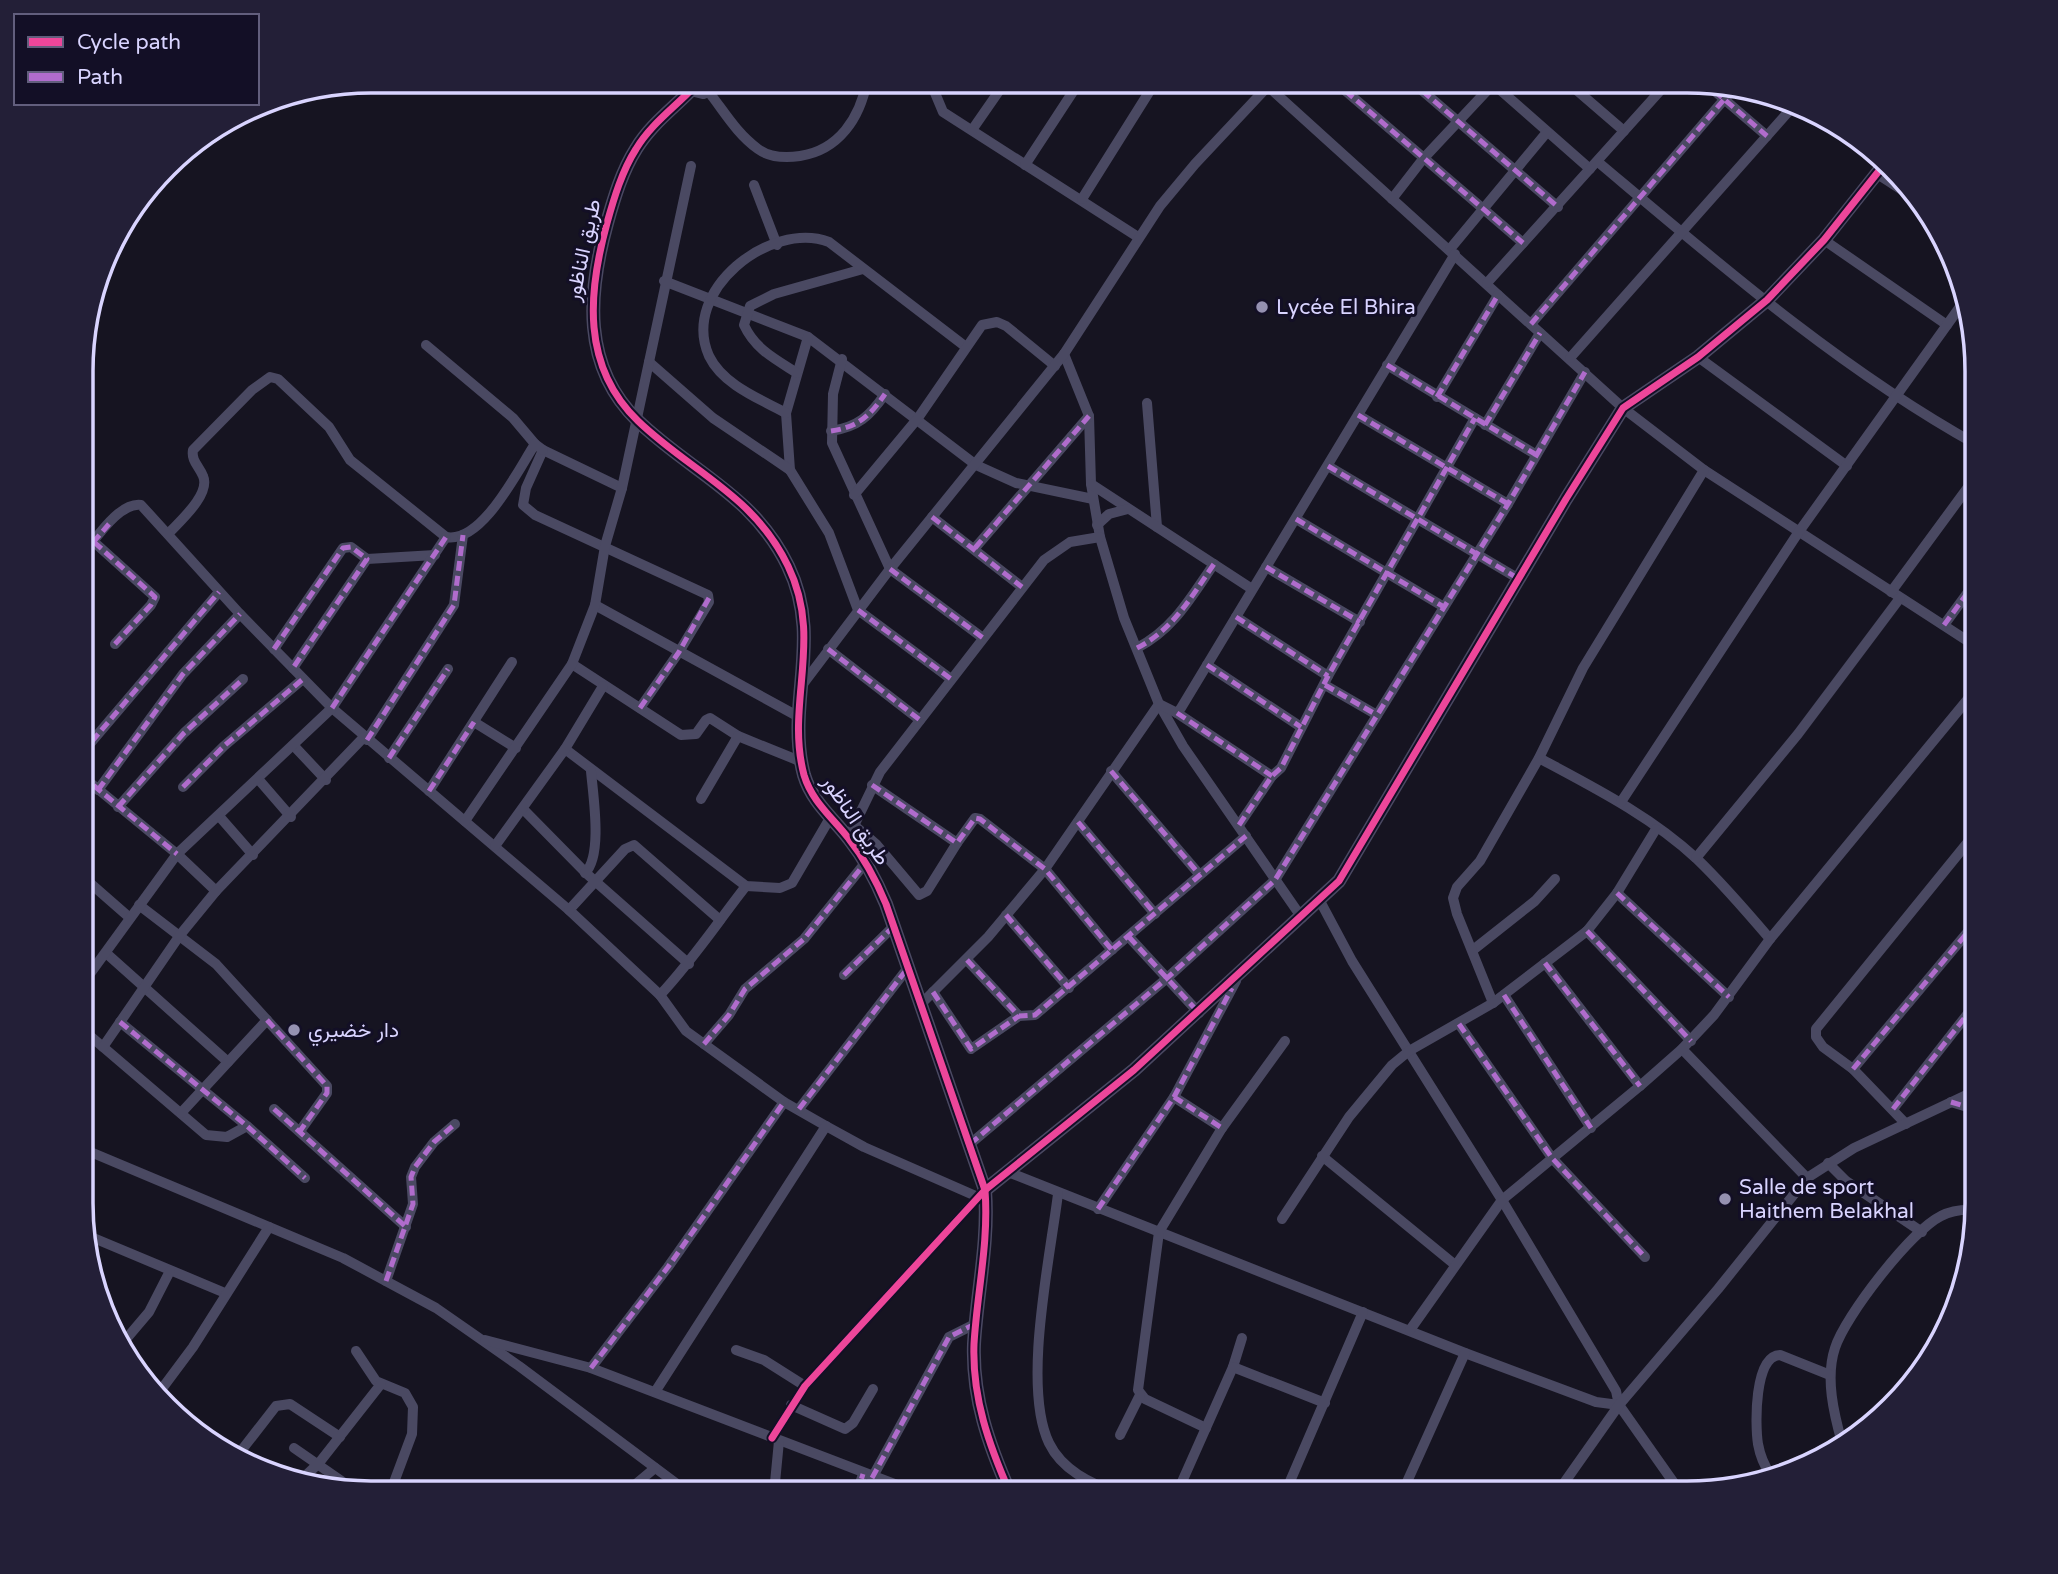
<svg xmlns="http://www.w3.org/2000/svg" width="2058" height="1574" viewBox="0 0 2058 1574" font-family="'Varela Round',Vazirmatn,sans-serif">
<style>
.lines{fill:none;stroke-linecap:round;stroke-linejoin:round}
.minor{stroke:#4a4962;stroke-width:10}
.tertiary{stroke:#4a4962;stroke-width:14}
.quiet{stroke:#b06ccc;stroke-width:5;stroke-dasharray:10 5;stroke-linecap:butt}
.cycleway-casing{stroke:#130f26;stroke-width:11}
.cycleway{stroke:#ed469a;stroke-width:7}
.poi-dot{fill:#9591b1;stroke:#130f26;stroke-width:2.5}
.labels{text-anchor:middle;stroke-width:6;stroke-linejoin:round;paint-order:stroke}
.street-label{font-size:21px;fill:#d9d4ff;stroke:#130f26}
.poi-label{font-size:21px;fill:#d9d4ff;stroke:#130f26;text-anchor:start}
.rim{fill:none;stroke:#d9d4ff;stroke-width:3.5}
</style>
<rect width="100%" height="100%" fill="#161421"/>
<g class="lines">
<g class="minor">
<path d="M930 81 943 112 1138 237"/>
<path d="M1262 81 1623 408 1704 470 1977 647"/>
<path d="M1334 81 1523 243"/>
<path d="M1411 81 1558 207"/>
<path d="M1490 81 1590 169"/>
<path d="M1566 81 1624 131"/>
<path d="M1703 81 1767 136"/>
<path d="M708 91C724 111 736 133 758 149 769 157 786 158 800 156 839 150 860 118 867 81"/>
<path d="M972 130 1006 81"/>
<path d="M1598 162C1718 263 1840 369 1977 445"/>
<path d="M1025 165 1080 81"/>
<path d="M1879 175 1913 197"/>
<path d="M754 185 777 245"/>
<path d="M1082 199 1156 81"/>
<path d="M1392 199 1423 159 1496 81"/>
<path d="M1824 240 1947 325"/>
<path d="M1450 249 1547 132"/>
<path d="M664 281 808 337 976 465 1016 483 1093 499"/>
<path d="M1487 283 1669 81"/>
<path d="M1531 324 1734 88"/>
<path d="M808 337 786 413 790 470 829 533 858 610 951 679"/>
<path d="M426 345 513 418 535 444"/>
<path d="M1064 354 1089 416 1091 484 1100 537 1124 618 1159 704 1183 746 1302 918"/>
<path d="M1698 357 1847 466"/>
<path d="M1570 358 1797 102"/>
<path d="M842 359 833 394 832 443 890 569 983 638"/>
<path d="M649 362 713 418 790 470"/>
<path d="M1387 365 1535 454"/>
<path d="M797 373C775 359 755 349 744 325L750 306 774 294 863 269"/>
<path d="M1437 397 1498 295"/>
<path d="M1147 403 1157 527"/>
<path d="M786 413C760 399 723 385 709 356 680 291 770 220 829 242L966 347"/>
<path d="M1358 415 1508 504"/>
<path d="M1485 425 1540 333"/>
<path d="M831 431C858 427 870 416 885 394"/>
<path d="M1328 466 1519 579"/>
<path d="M1091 484 1252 589"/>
<path d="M622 488 543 450 526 488 523 505 535 515 708 595 709 602 679 652 640 708"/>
<path d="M854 495 918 418 982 325 997 322 1006 326 1055 366"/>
<path d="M932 517 1022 587"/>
<path d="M1296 519 1444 607"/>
<path d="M1097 525 1109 514 1128 509"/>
<path d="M169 533C180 521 211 494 203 476 199 466 191 461 193 450L252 390 270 377 278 379 329 427 350 460 446 537C482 544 518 470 535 444L543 450"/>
<path d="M94 542 155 597 151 605 115 644"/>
<path d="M975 548 1089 416"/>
<path d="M83 554C96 539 119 502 141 505L240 614 332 708 569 910 660 995 686 1031 784 1102 826 1126 864 1147 978 1197"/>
<path d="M1266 567 1360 622"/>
<path d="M1891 592 1977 475"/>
<path d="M595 605 799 717"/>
<path d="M1236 617 1328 676"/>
<path d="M1944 625 1977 580"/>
<path d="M1137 648C1174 629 1191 597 1214 564"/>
<path d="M274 649 343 548 351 547 367 559 435 555"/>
<path d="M828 649 920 720"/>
<path d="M572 664 681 735 696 734 706 720 710 718 738 736 802 762"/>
<path d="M1207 665 1301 727"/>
<path d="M293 668 367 559"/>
<path d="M803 684 890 569 1064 354 1160 206 1195 164 1272 82"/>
<path d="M1325 685 1377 715"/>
<path d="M1177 713 1272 776"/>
<path d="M474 722 516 748"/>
<path d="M82 727 94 738"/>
<path d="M367 740 454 605 463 535"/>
<path d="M294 746 326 780"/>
<path d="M565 749 746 886 780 888 792 883 830 818"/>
<path d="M82 753 219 592"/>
<path d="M389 758 448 669"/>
<path d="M1539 758C1593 787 1651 816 1697 859 1723 884 1747 912 1770 939"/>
<path d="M1111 771 1199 874"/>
<path d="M82 776 177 854 216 891"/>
<path d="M259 780 291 817"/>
<path d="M872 785 957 843 975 818 980 819 1045 869 1112 950"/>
<path d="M183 787 224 746 303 679"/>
<path d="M98 790 183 674 240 614"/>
<path d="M429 791 512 662"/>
<path d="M701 799 738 736"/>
<path d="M1621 802 1798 533 1962 304"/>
<path d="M118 807 184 733 243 679"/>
<path d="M524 810 587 874 689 964"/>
<path d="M219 816 253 855"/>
<path d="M465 821 572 664 595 605 605 546 622 488 691 166"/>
<path d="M1078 822 1155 914"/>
<path d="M854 825 876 844 919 895 927 891 957 843"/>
<path d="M1239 825 1272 776 1281 768 1328 676 1475 418"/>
<path d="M848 838 880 772 1044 560 1070 542 1100 537"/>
<path d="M495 846 565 749 603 686"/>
<path d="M1696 858 1798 734 1900 598"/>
<path d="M585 873C603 856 593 795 591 771"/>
<path d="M82 876 130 918"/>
<path d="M1617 893 1729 997"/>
<path d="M1320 901 1352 961 1502 1200 1616 1391 1619 1405 1681 1493"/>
<path d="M139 905 216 964 327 1086V1093L300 1131"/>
<path d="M569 910 625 849 634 845 720 920"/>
<path d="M1006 915 1069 988"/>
<path d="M1587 931 1691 1041"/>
<path d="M1129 937 1199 1013"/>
<path d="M1473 950 1535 901 1555 879"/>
<path d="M106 953 228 1062"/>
<path d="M967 960 1019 1016 1035 1015 1246 836"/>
<path d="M1545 963 1640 1086"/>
<path d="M89 975 177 854 332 708 446 537"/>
<path d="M844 975 893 927"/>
<path d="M933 992 971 1049 1019 1016"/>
<path d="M660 995C692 961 717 923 746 886"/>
<path d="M1504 995 1591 1128"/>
<path d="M1493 1003 1457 914 1453 898 1457 887 1480 861 1539 758 1583 668 1704 470"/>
<path d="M920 1005 988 937 1045 869 1159 704 1177 713 1181 708 1455 254"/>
<path d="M120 1022 247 1126 305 1178"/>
<path d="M1459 1024 1552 1158 1645 1257"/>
<path d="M82 1029 206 1135 227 1137 247 1126"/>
<path d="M704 1044 729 1015 745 989 804 939 866 862"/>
<path d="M103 1047 180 935 216 891 364 737"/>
<path d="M1682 1049 1807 1178"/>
<path d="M1853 1069 1977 921"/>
<path d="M1174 1097 1222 1128"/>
<path d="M1951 1102 1977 1110"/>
<path d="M274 1109 406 1227"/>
<path d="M799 1109 907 969"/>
<path d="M1893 1109 1977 1002"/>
<path d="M181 1113 267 1020"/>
<path d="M1906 1124 1853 1069 1823 1047 1816 1037V1029L1977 831"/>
<path d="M970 1144 1166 979 1275 880 1508 504 1585 372"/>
<path d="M81 1148 343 1258 436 1308 519 1366 689 1493"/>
<path d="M1322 1156 1454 1264"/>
<path d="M1828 1163 1846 1181 1922 1232"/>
<path d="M1008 1172 1465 1353 1596 1402 1619 1405"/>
<path d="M1058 1194C1050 1258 1022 1387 1049 1443 1062 1470 1090 1483 1117 1493"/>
<path d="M1098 1209 1174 1097 1236 981"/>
<path d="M1282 1219 1349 1117 1392 1065 1409 1051 1493 1003 1587 931 1617 893 1656 829"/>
<path d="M84 1234 225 1293"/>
<path d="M386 1281 413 1204 411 1177 415 1167 434 1142 455 1124"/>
<path d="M104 1308 118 1330 120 1344"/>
<path d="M1410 1330 1502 1200 1640 1086 1682 1049 1714 1015 1770 939 1977 688"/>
<path d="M485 1340 591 1368 918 1493"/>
<path d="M121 1345 149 1312 170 1271"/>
<path d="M736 1350 764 1360 805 1386"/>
<path d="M356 1351 376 1381 405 1393 413 1407 412 1434 390 1493"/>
<path d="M1233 1367 1242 1338"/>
<path d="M591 1368 668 1267 784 1102"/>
<path d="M655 1392 826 1126"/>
<path d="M158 1394 193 1347 269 1227"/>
<path d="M791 1405 845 1429 853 1423 873 1389"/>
<path d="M1206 1428 1145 1399 1138 1390 1159 1232 1222 1128 1285 1041"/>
<path d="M1120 1435 1140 1395"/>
<path d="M772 1438 805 1386 981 1194"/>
<path d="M1842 1443C1834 1414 1825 1378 1835 1348 1845 1316 1911 1231 1941 1216 1952 1210 1964 1209 1977 1210"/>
<path d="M294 1448 359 1493"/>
<path d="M241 1451 276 1406 290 1404 340 1437"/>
<path d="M1770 1474C1764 1465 1760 1455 1758 1444 1755 1425 1754 1356 1780 1355L1830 1375"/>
<path d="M872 1478 949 1337 977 1323"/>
<path d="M300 1481 319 1463 381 1384"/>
<path d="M625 1493 655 1468"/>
<path d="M774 1493 779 1441"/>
<path d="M857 1493 863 1474"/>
<path d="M1177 1493 1233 1367 1325 1403"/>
<path d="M1285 1493 1363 1312"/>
<path d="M1402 1493 1465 1353"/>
<path d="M1557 1493 1619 1405 1718 1289 1807 1178 1854 1148 1977 1090"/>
</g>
<g class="tertiary">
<path d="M692 81 695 90 703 92 710 89 713 81"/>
<path d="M694 87C674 108 651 124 636 149 622 171 614 198 607 223 588 292 581 366 638 421 691 472 754 495 788 566 824 640 785 703 804 775 812 802 833 818 849 839 865 859 876 880 886 904L985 1190C989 1243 977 1292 974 1344 972 1398 989 1445 1010 1493"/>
<path d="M985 1190 1134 1070 1339 881 1566 499 1623 408 1698 357 1767 300 1824 240 1886 162"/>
</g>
<g class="quiet">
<path d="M1334 81 1523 243"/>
<path d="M1411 81 1558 207"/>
<path d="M1703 81 1767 136"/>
<path d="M1576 90 1584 81"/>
<path d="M1531 324 1734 88"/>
<path d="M1387 365 1535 454"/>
<path d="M1437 397 1498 295"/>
<path d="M1358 415 1508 504"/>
<path d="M1485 425 1540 333"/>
<path d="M831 431C858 427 870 416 885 394"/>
<path d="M1328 466 1519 579"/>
<path d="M932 517 1022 587"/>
<path d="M1296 519 1444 607"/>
<path d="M94 542 155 597 151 605 115 644"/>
<path d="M975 548 1089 416"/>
<path d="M83 554 109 524"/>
<path d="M1266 567 1360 622"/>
<path d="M890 569 983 638"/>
<path d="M858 610 951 679"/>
<path d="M1236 617 1328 676"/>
<path d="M1944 625 1977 580"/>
<path d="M1137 648C1174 629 1191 597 1214 564"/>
<path d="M274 649 343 548 351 547 367 559 293 668"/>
<path d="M828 649 920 720"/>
<path d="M1207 665 1301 727"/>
<path d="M1325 685 1377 715"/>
<path d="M332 708 446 537"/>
<path d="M640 708 679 652 709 598"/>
<path d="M1177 713 1272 776"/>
<path d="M82 727 94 738"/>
<path d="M367 740 454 605 463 535"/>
<path d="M82 753 219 592"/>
<path d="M389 758 448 669"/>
<path d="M1111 771 1199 874"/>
<path d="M82 776 177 854"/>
<path d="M872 785 957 843 975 818 980 819 1045 869 1112 950"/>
<path d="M183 787 224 746 303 679"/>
<path d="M98 790 183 674 240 614"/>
<path d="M429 791 474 722"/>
<path d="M118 807 184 733 243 679"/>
<path d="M1078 822 1155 914"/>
<path d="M1239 825 1272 776 1281 768 1328 676 1475 418"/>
<path d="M1617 893 1729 997"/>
<path d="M1006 915 1069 988"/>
<path d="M1587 931 1691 1041"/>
<path d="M1129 937 1199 1013"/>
<path d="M967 960 1019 1016 1035 1015 1246 836"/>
<path d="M1545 963 1640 1086"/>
<path d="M844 975 893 927"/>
<path d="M933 992 971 1049 1019 1016"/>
<path d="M1504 995 1591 1128"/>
<path d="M267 1020 327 1086V1093L300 1131"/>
<path d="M120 1022 247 1126 305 1178"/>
<path d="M1459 1024 1552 1158 1645 1257"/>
<path d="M704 1044 729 1015 745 989 804 939 866 862"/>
<path d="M1853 1069 1977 921"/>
<path d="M1174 1097 1222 1128"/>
<path d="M1951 1102 1977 1110"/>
<path d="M274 1109 406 1227"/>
<path d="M799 1109 907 969"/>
<path d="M1893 1109 1977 1002"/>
<path d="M970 1144 1166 979 1275 880 1508 504 1585 372"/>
<path d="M1098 1209 1174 1097 1232 988"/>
<path d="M386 1281 413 1204 411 1177 415 1167 434 1142 455 1124"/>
<path d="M591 1368 668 1267 784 1102"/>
<path d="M872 1478 949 1337 977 1323"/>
<path d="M857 1493 863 1474"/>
<path d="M914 1493V1492"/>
</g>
<g class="cycleway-casing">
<g id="cycleway">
<path d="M694 87C674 108 651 124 636 149 622 171 614 198 607 223 588 292 581 366 638 421 691 472 754 495 788 566 824 640 785 703 804 775 812 802 833 818 849 839 865 859 876 880 886 904L985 1190C989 1243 977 1292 974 1344 972 1398 989 1445 1010 1493"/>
<path d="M772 1438 805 1386 985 1190 1134 1070 1339 881 1566 499 1623 408 1698 357 1767 300 1824 240 1886 162"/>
</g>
</g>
<use href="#cycleway" class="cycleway"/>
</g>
<g class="poi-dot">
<circle cx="1262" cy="307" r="7"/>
<circle cx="294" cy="1030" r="7"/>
<circle cx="1725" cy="1199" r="7"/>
</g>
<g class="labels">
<g class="street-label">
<text transform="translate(583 250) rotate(-78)" y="7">طريق الناظور</text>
<text transform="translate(856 820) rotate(56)" y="7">طريق الناظور</text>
</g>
<g class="poi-label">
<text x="1276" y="314">Lycée El Bhira</text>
<text x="308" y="1037">دار خضيري</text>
<text x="1739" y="1194">Salle de sport<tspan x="1739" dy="24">Haithem Belakhal</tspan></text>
</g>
</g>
<path d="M0 0H2058V1574H0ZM371 93H1687A278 278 0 0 1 1965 371V1203A278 278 0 0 1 1687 1481H371A278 278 0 0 1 93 1203V371A278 278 0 0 1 371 93Z" fill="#231f37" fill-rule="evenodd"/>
<path class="rim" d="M371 93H1687A278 278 0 0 1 1965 371V1203A278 278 0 0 1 1687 1481H371A278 278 0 0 1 93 1203V371A278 278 0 0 1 371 93Z"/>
<rect x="14" y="14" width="245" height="91" fill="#130f26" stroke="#625e7d" stroke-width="2"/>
<rect x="28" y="37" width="35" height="10" fill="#ed469a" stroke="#625e7d" stroke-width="2"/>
<text x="77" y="49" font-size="21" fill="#d9d4ff">Cycle path</text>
<rect x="28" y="72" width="35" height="10" fill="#b06ccc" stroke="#625e7d" stroke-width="2"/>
<text x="77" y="84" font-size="21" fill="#d9d4ff">Path</text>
</svg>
